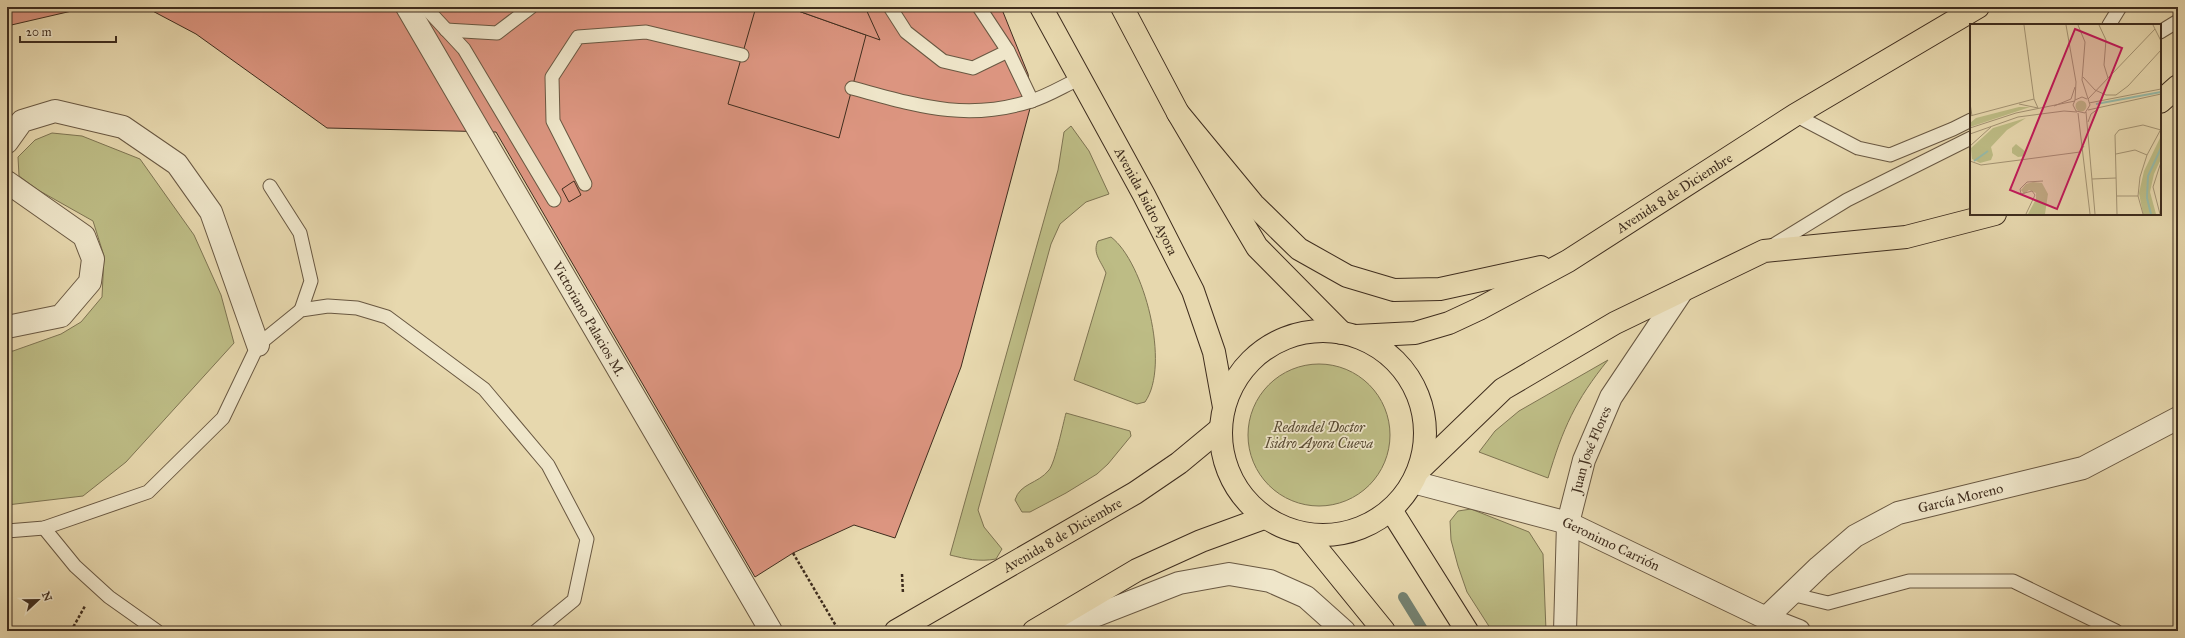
<svg xmlns="http://www.w3.org/2000/svg" width="2185" height="638" viewBox="0 0 2185 638" font-family="'IM FELL Great Primer',serif">
<style>
.green{fill:#bdbc85;stroke:#7e7452}
.lines{fill:none;stroke-linecap:round;stroke-linejoin:round}
.stream{stroke:#748271;stroke-width:10}
.building{fill:#dc9580;stroke:#3f2d1e}
.lane-casing{stroke:#695842;stroke-width:15}
.street-casing{stroke:#695842;stroke-width:24}
.primary-casing{stroke:#3f2d1e;stroke-width:24}
.highway-casing{stroke:#3f2d1e;stroke-width:24}
.path{stroke:#3f2d1e;stroke-width:2.5;stroke-dasharray:3 2;stroke-linecap:butt}
.lane{stroke:#efe6ca;stroke-width:13}
.street{stroke:#efe6ca;stroke-width:22}
.primary{stroke:#e7d8ae;stroke-width:22}
.highway{stroke:#e7d8ae;stroke-width:22}
.labels{text-anchor:middle;stroke-width:3.5;stroke-linejoin:round;paint-order:stroke}
.street-label{font-size:14px;fill:#3f2d1e;stroke:#efe6ca}
.park-label{font-size:14px;font-style:italic;fill:#584a33;stroke:#efe6ca}
.inset-river{fill:none;stroke:#97baa9;stroke-width:2}
.inset-road{fill:none;stroke:#a49474;stroke-width:1}
.view{fill:#c2185b;fill-opacity:0.15;stroke:#c2185b;stroke-width:2}
.inset-edge{fill:none;stroke:#3f2d1e;stroke-width:2}
</style>
<rect width="100%" height="100%" fill="#e7d8ae"/>
<filter id="stains"><feTurbulence type="fractalNoise" baseFrequency=".005" numOctaves="4"/><feColorMatrix values="0 0 0 0 .2 0 0 0 0 .09 0 0 0 0 .02 0 0 0 .5 -.17"/></filter>
<radialGradient id="worn" r=".72"><stop offset=".6" stop-color="#630" stop-opacity="0"/><stop offset="1" stop-color="#630" stop-opacity=".3"/></radialGradient>
<g class="green">
<path d="M1071 126 1089 151 1109 194 1086 202 1060 224 1051 244 978 510 984 527 1002 549 996 559C979 562 966 559 950 555L1058 170 1064 132Z"/>
<path d="M52 133 82 136 140 159 194 235 221 295 234 343 126 462 83 496 7 505V351H13L61 334 81 322 102 297 104 256 93 221 38 190 19 176 18 157 35 140Z"/>
<path d="M1111 237C1144 262 1171 365 1145 402L1137 404 1074 380 1106 273C1101 261 1092 253 1098 241Z"/>
<path d="M1608 360C1575 401 1563 428 1548 478L1479 452 1495 431 1519 411Z"/>
<circle cx="1319" cy="435" r="71"/>
<path d="M1066 413 1130 431 1131 436 1108 464 1097 474 1066 493 1030 512H1022L1015 500C1020 483 1038 484 1049 470 1055 463 1063 424 1066 413Z"/>
<path d="M1471 509 1529 532 1543 554 1546 631H1492L1467 592 1458 566 1451 540 1450 521 1458 511Z"/>
</g>
<g class="lines">
<path class="stream" d="M1403 597 1424 631"/>
</g>
<g class="building">
<path d="M7 7H89L7 26Z"/>
<path d="M145 7H1001L1028 74 1032 101 961 367 895 538 854 525 793 553 755 577 496 132 327 128 196 34Z"/>
<path d="M756 7H787L866 35 839 138 728 104Z"/>
<path d="M787 7H865L880 40 866 35Z"/>
<path d="M574 181 581 195 569 202 562 189Z"/>
</g>
<g class="lines">
<g class="lane-casing">
<g id="lane">
<path d="M425 7 464 49 554 200"/>
<path d="M890 7 906 32 943 61 973 68 1008 51"/>
<path d="M979 7 1008 51 1032 101"/>
<path d="M2109 25 2120 7"/>
<path d="M446 30 497 33 531 7"/>
<path d="M2160 32 2178 21"/>
<path d="M852 88C916 105 965 122 1031 101 1048 96 1065 85 1081 78"/>
<path d="M1795 115 1858 148 1890 155 1953 129 1971 120"/>
<path d="M585 184 553 121 552 77 578 37 646 32 742 55"/>
<path d="M270 186 300 233 311 281 301 310"/>
<path d="M1772 246 1847 200 1971 138"/>
<path d="M44 528 75 566 109 597 157 631"/>
<path d="M7 531 44 528 148 492 223 418 258 345 301 310 328 306 357 308 387 317 484 389 548 465 587 539 574 600 536 631"/>
<path d="M1791 594 1828 603 1909 581H2013L2116 631"/>
</g>
</g>
<g class="street-casing">
<g id="street">
<path id="s1" d="M407 7 771 631"/>
<path d="M7 142 22 121 55 111 123 127 177 164 211 212 258 345"/>
<path d="M7 182 84 236 93 259 90 282 61 316 7 327"/>
<path id="s2" d="M1413 482 1568 523 1766 618 1799 631"/>
<path id="s3" d="M1766 618 1819 567 1855 536 1898 513 2083 468 2178 418"/>
<path d="M1056 631 1179 583 1229 574 1270 581 1306 597 1344 631"/>
<path id="s4" d="M1565 631 1568 523 1584 460 1611 397 1682 291"/>
</g>
</g>
<g class="primary-casing">
<g id="primary">
<path id="s5" d="M1041 7 1144 195 1193 291 1214 352 1224 407"/>
<path d="M1122 7 1178 113 1257 247 1342 333"/>
<path id="s6" d="M896 631 1135 493 1179 463 1220 429"/>
<path d="M1034 631 1137 570 1201 541 1264 518"/>
</g>
</g>
<g class="highway-casing">
<g id="highway">
<path d="M2160 102 2178 86"/>
<path d="M1178 113 1253 204 1299 249 1347 276 1394 290 1440 289 1541 267"/>
<circle cx="1323" cy="433" r="102"/>
<path id="s7" d="M1356 336 1415 333 1449 323 1479 309 1568 261 1795 115 1978 7"/>
<path d="M1419 470 1503 389 1615 323 1764 251 1906 237 1995 214"/>
<path d="M1391 510 1467 631"/>
<path d="M1306 535 1384 631"/>
</g>
</g>
<g class="path">
<path d="M793 553 839 631"/>
<path d="M902 574 903 594"/>
<path d="M71 631 85 606"/>
</g>
<use href="#lane" class="lane"/>
<use href="#street" class="street"/>
<use href="#primary" class="primary"/>
<use href="#highway" class="highway"/>
</g>
<g class="labels">
<g class="street-label">
<text dy="5" stroke="none"><textPath href="#s7" startOffset="355">Avenida 8 de Diciembre</textPath></text>
<text dy="5" stroke="none"><textPath href="#s5" startOffset="221">Avenida Isidro Ayora</textPath></text>
<text dy="5" stroke="none"><textPath href="#s1" startOffset="361">Victoriano Palacios M.</textPath></text>
<text dy="5" stroke="none"><textPath href="#s4" startOffset="185">Juan José Flores</textPath></text>
<text dy="5" stroke="none"><textPath href="#s3" startOffset="234">García Moreno</textPath></text>
<text dy="5" stroke="none"><textPath href="#s6" startOffset="192">Avenida 8 de Diciembre</textPath></text>
<text dy="5" stroke="none"><textPath href="#s2" startOffset="208">Geronimo Carrión</textPath></text>
</g>
<g class="park-label">
<text x="1319" y="432">Redondel Doctor<tspan x="1319" dy="16">Isidro Ayora Cueva</tspan></text>
</g>
</g>
<g transform="translate(1970 24)">
<rect width="191" height="191" fill="#e7d8ae"/>
<path d="M105.5 82a5.5 5.5 0 1 1 11 0a5.5 5.5 0 1 1-11 0ZM49 83H60L0 103V99L6 94ZM56 94 37 106 21 123 23 131 21 136 10 139 2 135 1 124 23 104ZM191 112V135L184 150 180 168 186 190H173L169 169 174 147ZM46 120 56 128 55 132 48 133 42 129V124ZM63 158 72 159 78 170 75 190H58L66 175V169L59 166 54 170 51 166 56 160Z" fill="#bdbc85"/>
<path class="inset-river" d="M126 80 191 68M4 137 18 127M181 190 177 174 178 152 191 124"/>
<path class="inset-road" d="M54 1 64 75 68 84M96 1 106 58 105 76M108 1 115 18 112 56 120 81 115 89 106 87 103 81 105 76 112 73 117 75M129 1 136 16 134 41 138 54M183 1 191 17M113 53 125 66 136 71H146L158 62 191 26M118 75 185 5M0 79 2 92M119 79 191 65M49 80 68 84M84 82 101 75 105 63M118 86 191 70M116 88 125 190M108 89 120 190M0 92 64 75M118 98 121 90 128 85M0 104 46 89 105 77M0 110 48 93 94 87 107 88M0 122 21 103M146 130 165 126 177 131M0 137 11 141 50 136 110 128 114 122M122 155 146 154M147 172H168M56 190 65 171 62 167 51 170 50 165 57 158 73 157M147 190 145 111 149 106 173 101 191 106M173 190 168 172 170 153 177 131 191 105M190 190 183 163 191 138"/>
<path class="view" d="M105 5 152 24 87 185 40 166Z"/>
<rect width="191" height="191" class="inset-edge"/>
</g>
<rect width="2185" height="638" fill="none" stroke="#e7d8ae" stroke-width="24"/>
<rect x="8" y="8" width="2169" height="622" fill="none" stroke="#3f2d1e" stroke-width="2"/>
<rect x="12" y="12" width="2161" height="614" fill="none" stroke="#3f2d1e"/>
<g transform="translate(38 600) rotate(68)" stroke="#efe6ca" stroke-width="3" paint-order="stroke">
<path d="M0-3L7 15L0 10L-7 15Z" fill="#3f2d1e"/>
<text y="-6" font-size="11" font-weight="bold" text-anchor="middle" fill="#3f2d1e">N</text>
</g>
<path d="M20 36v6h96v-6" fill="none" stroke="#3f2d1e" stroke-width="2"/>
<text x="26" y="36" font-size="12" fill="#3f2d1e" stroke="#efe6ca" stroke-width="3" paint-order="stroke">20 m</text>
<rect width="100%" height="100%" filter="url(#stains)"/>
<rect width="100%" height="100%" fill="url(#worn)"/>
</svg>
